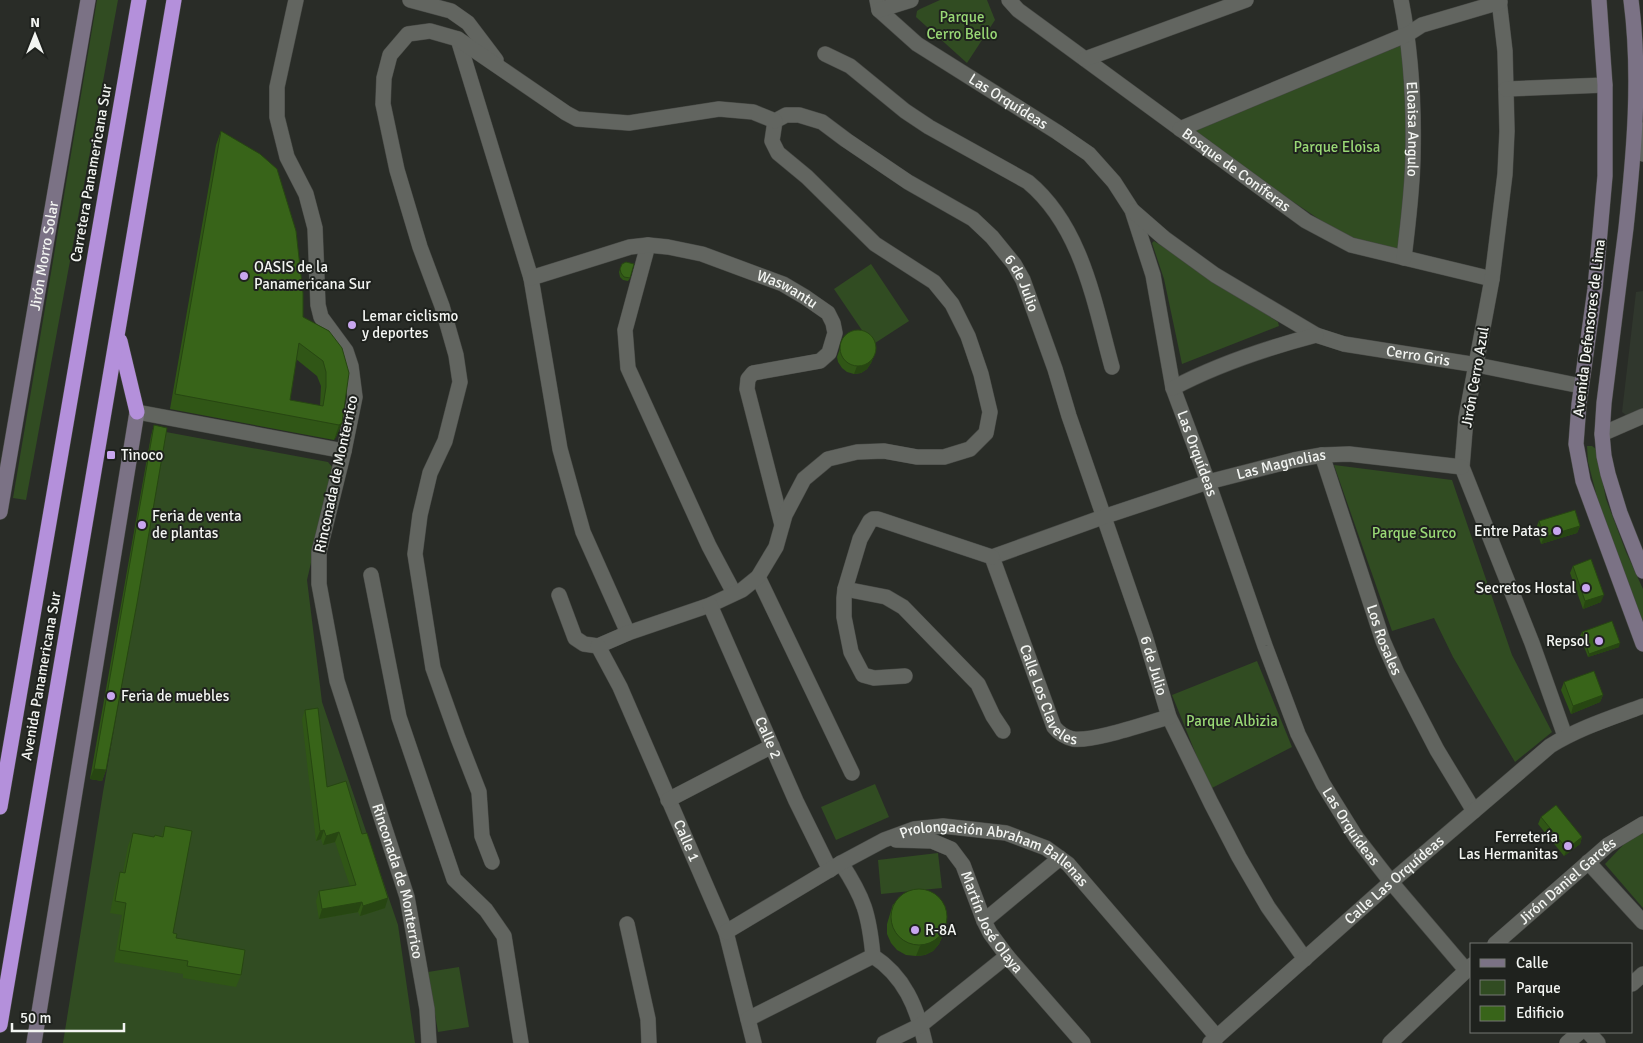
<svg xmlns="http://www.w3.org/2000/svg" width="1643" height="1043" viewBox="0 0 1643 1043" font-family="Signika,sans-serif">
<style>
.built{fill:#30372d}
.green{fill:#314c22}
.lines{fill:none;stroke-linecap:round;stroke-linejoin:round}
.street-casing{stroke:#484a46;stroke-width:16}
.secondary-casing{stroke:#484a46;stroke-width:16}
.highway-casing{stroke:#484a46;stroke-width:16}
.street{stroke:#626560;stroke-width:15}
.secondary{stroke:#7b7285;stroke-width:15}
.highway{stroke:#b490db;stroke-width:15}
.wall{fill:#305616;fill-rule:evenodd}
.shaded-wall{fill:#274612}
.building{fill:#386419;stroke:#274612;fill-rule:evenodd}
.poi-dot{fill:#c8a6ef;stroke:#1f221e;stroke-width:2}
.labels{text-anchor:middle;stroke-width:4;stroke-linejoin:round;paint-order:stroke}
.park-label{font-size:15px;fill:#99d875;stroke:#1f221e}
.street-label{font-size:15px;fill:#f3f5f2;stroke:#1f221e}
.poi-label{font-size:15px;fill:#f3f5f2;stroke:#1f221e;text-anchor:start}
</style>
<rect width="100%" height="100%" fill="#292c27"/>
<path class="built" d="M1643 291V409L1626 415 1622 412 1636 292Z"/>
<g class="green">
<path d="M97 0H118L26 500 13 498Z"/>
<path d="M940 0H987L995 20 967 63 916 17 917 11 920 9Z"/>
<path d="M1402 45 1409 113 1407 179 1398 249 1350 240 1188 131Z"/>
<path d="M1154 241 1278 322 1279 326 1182 364 1164 279 1152 243Z"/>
<path d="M871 264 909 321 872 345 834 289Z"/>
<path d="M166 432 328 462 333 468 307 580 322 702 398 925 415 1043H63L103 792Z"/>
<path d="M1587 446H1592L1596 449 1606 499 1626 552 1643 589V622L1598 501 1588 462Z"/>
<path d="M1334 465 1452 480 1512 655 1552 732 1515 762 1453 657 1434 618 1392 631Z"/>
<path d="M1257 661 1292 747 1210 789 1172 695Z"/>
<path d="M875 784 889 817 836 840 821 807Z"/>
<path d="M1643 830V908L1605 864 1626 842Z"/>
<path d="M938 853 942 888 881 894 878 860Z"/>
<path d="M459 967 469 1027 438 1032 428 972Z"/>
</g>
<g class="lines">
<g class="street-casing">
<g id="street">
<path id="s1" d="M296 0 277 87V117L287 157 306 194 315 228 318 305 321 317 346 351 351 366 355 397 344 451 319 552V584L337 681 407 897 427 1009 429 1043"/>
<path d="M410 0 451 11 468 23 496 60"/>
<path id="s2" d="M877 0 879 10 917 44 1057 132 1089 154 1114 182 1132 210 1153 275 1173 388 1208 482 1265 646 1298 734 1323 784 1356 837 1391 882 1466 970"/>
<path id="s3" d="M1009 0 1018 10 1306 221 1351 245 1492 279"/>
<path id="s4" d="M1401 0C1411 50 1414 101 1413 152 1413 187 1408 223 1404 258"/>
<path d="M1499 0 1505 51 1507 131 1505 174 1492 279 1466 418 1462 467 1532 643 1565 736"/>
<path d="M879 10 911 0"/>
<path d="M458 39 531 278 560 449 583 532 628 633"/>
<path d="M825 54 850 66 905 111 929 127 1028 182C1082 227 1094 302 1112 367"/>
<path d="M1085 59 1246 0"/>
<path d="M1506 89 1605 85"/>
<path id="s5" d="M775 121 786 115H799L822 122 846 140 908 182 973 219 992 237 1014 264 1023 280 1055 369 1069 416 1145 636 1169 717 1211 803 1239 857 1268 907 1305 959"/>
<path d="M1636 126 1643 154"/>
<path d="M1180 129 1408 34 1422 25 1500 2"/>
<path id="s6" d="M1133 211 1164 238 1215 275 1316 335 1344 344 1477 365 1581 386"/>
<path d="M648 245 625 330 628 368 709 546 734 593"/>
<path id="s7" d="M531 278 630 247 648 245 668 247 702 254 783 284 805 297 828 313 833 323 835 333 829 353 820 361 753 373 748 379 747 389 782 525"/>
<path d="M1173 388C1218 364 1267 348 1316 335"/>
<path d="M137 412 344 451"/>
<path d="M1602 434 1643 416"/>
<path id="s8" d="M1322 455 1383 641 1397 673 1437 750 1474 811"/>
<path id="s9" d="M992 557 1103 517 1208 482 1294 460 1322 455 1349 454 1462 467"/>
<path id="s10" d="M992 557 1054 727C1059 733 1064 737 1073 739 1093 742 1147 723 1169 717"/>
<path d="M371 575 399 717 454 879 486 910 504 936 521 1043"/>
<path d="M758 577 852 773"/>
<path d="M845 589 886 597 903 607 978 684 993 716 1003 731"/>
<path d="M559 595 575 638 584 644 598 646 628 633 710 605 742 590 758 577 776 547 785 515 804 479 828 459 857 452 884 451 917 457H944L970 449 986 433 990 412 981 374 968 336 952 304 934 282 875 244 807 177 778 153 772 141 775 121"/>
<path id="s11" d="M710 605 796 801 830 870"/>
<path id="s12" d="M598 646 620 687 726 932 754 1043"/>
<path d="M905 676 874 678 863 675 851 652 844 617V598L845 589 860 539 870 521 873 519H878L992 557"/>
<path d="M668 800 772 746"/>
<path id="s13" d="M896 840 932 841 951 849 963 865 984 921 990 933 1007 956 1083 1043"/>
<path d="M492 862 482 836 479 792 458 738 433 668 415 554 420 515 426 490 430 473 445 441 460 382 456 355 442 306 420 247 397 170 383 104 384 78 390 55 408 34 430 31 458 39 566 113 577 119 629 123 719 109 753 112 775 121"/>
<path d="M1588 862 1643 922"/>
<path d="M841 863C864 898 869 914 873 956 904 976 917 1007 925 1043"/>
<path d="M984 921 1060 858"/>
<path d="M627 924 648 1019 649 1043"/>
<path id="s14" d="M726 932 841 863 884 840 914 829 943 826 1006 833 1046 848 1068 864 1217 1037"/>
<path id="s15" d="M1495 944 1608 845 1643 824"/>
<path d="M1632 984 1643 974"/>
<path d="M748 1019 873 956"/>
<path d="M1588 1032 1598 1043"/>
<path d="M884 1043 921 1025 1007 956"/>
<path id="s16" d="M1210 1043 1391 882 1550 746C1579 728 1611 718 1643 706"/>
<path d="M1390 1043 1472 965"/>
<path d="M1567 1043 1580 1032"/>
</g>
</g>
<g class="secondary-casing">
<g id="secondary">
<path d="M1599 0 1605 85V176L1595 289 1579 404 1576 444 1583 481 1643 644"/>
<path d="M1631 0C1641 76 1634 153 1626 228 1619 287 1611 345 1604 403L1602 434 1604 456 1608 474 1620 513 1643 571"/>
<path id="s17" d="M0 512 88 0"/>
<path d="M34 1043 137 412"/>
</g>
</g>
<g class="highway-casing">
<g id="highway">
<path d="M120 341 137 412"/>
<path d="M0 807 139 0"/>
<path d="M0 1025 174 0"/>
</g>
</g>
<use href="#street" class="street"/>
<use href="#secondary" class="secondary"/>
<use href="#highway" class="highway"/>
</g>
<g class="wall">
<path d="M221 131 303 317 329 331 342 423 336 437 334 440 170 409 216 145ZM296 359 317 376 321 386 320 406 290 400Z"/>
<path d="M622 264 630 278 628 281 623 280 620 277 619 272Z"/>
<path d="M844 337 874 356 871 363 867 369 861 373 854 374 847 372 842 368 838 362 837 357Z"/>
<path d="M154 425 106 770 102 781 90 779 151 436Z"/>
<path d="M1539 521 1580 526 1577 533 1541 544 1536 528Z"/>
<path d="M1573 566 1601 602 1583 609 1570 573Z"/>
<path d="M1582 632 1619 647 1588 657 1580 636Z"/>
<path d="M1564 682 1603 695 1600 702 1571 714 1561 690Z"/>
<path d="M305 710 327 787 362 834 385 908 360 916 358 912 319 919 316 901 319 891 350 886 335 842 323 845 321 839 316 841 302 719Z"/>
<path d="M1541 817 1582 837 1580 844 1564 856 1538 824Z"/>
<path d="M165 826 173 933 176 938 241 975 236 987 183 978V974L114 962 122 915 110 913 116 884 120 872H123L128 846 133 833 154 837H161Z"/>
<path d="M893 904 947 925 939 944 933 951 925 955 916 956 906 955 897 950 891 943 887 934V924Z"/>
</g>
<g class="shaded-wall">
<path d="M874 356 871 363 867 369 861 373 854 374 857 366Z"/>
<path d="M342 423 336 437 334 440 339 425Z"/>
<path d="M1580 526 1577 533 1541 544 1544 537Z"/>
<path d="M1604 595 1601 602 1583 609 1585 601Z"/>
<path d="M1620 643 1619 647 1588 657 1589 654Z"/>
<path d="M1603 695 1600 702 1571 714 1573 706Z"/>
<path d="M94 769 106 770 102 781 90 779Z"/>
<path d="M324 830 321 839 316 841 320 831Z"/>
<path d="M339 832 335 842 323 845 326 836Z"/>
<path d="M1582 837 1580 844 1564 856 1567 849Z"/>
<path d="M388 898 385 908 360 916 363 906Z"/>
<path d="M362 902 358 912 319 919 322 909Z"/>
<path d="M947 925 939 944 933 951 925 955 916 956 920 946Z"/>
</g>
<g class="building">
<path d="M221 131 260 154 277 169 296 231 303 293V317L329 331 342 348 349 373 342 423 339 425 175 394ZM299 343 323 361 326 372V387L323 406 290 400Z"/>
<path d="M626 262 634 264 630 278 624 277 621 273 620 269 622 264Z"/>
<circle cx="858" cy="348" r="18"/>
<path d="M154 425 167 428 137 603 106 770 94 769Z"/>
<path d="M1575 510 1580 526 1544 537 1539 521Z"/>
<path d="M1591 559 1604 595 1585 601 1573 566Z"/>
<path d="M1612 621 1620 643 1589 654 1582 632Z"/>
<path d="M1594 671 1603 695 1573 706 1564 682Z"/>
<path d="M318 708 327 787 346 781 362 834 367 833 388 898 363 906 362 902 322 909 319 891 356 885 339 832 326 836 324 830 320 831 305 710Z"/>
<path d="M1556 805 1582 837 1567 849 1541 817Z"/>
<path d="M165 826 192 831 173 933 177 934 176 938 245 950 241 975 187 966 188 961 119 950 126 903 115 901 120 872 125 873 133 833 154 837 155 835 163 837Z"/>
<circle cx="919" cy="917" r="28"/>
</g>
<g class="poi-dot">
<circle cx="244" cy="276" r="5"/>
<circle cx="352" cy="325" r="5"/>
<rect x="106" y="450" width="10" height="10" rx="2.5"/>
<circle cx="142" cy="525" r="5"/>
<circle cx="1557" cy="531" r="5"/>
<circle cx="1586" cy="588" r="5"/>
<circle cx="1599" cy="641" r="5"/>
<circle cx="111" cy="696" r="5"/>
<circle cx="1568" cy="846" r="5"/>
<circle cx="915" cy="930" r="5"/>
</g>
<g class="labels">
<g class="park-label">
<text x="962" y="22">Parque<tspan x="962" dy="17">Cerro Bello</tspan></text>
<text x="1337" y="152">Parque Eloisa</text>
<text x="1414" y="538">Parque Surco</text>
<text x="1232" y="726">Parque Albizia</text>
</g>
<g class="street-label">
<text dy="5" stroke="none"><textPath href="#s2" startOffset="169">Las Orquídeas</textPath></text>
<text dy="5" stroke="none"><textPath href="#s4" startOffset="130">Eloaisa Angulo</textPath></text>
<text dy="5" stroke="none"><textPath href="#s3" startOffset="284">Bosque de Coníferas</textPath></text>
<text transform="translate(91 173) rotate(-80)" y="5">Carretera Panamericana Sur</text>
<text dy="5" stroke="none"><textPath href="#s17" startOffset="260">Jirón Morro Solar</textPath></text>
<text dy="5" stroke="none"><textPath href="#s5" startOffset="311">6 de Julio</textPath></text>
<text dy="5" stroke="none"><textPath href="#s7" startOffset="269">Waswantu</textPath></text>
<text transform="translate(1589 328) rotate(-83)" y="5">Avenida Defensores de Lima</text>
<text dy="5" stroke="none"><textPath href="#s6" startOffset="326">Cerro Gris</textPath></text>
<text transform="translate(1475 377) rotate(-80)" y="5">Jirón Cerro Azul</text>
<text dy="5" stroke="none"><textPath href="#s2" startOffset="589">Las Orquídeas</textPath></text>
<text dy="5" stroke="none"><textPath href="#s9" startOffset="304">Las Magnolias</textPath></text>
<text transform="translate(336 474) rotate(-78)" y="5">Rinconada de Monterrico</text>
<text dy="5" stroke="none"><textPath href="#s8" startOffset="195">Los Rosales</textPath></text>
<text dy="5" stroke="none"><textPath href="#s5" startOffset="716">6 de Julio</textPath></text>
<text transform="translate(41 676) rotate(-80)" y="5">Avenida Panamericana Sur</text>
<text dy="5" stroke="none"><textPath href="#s10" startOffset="151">Calle Los Claveles</textPath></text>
<text dy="5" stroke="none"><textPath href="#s11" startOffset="145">Calle 2</textPath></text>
<text dy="5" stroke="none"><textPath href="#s2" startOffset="994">Las Orquídeas</textPath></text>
<text dy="5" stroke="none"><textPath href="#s12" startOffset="214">Calle 1</textPath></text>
<text dy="5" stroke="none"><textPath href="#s14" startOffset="302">Prolongación Abraham Ballenas</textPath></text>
<text dy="5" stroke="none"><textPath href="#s16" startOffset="246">Calle Las Orquídeas</textPath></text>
<text dy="5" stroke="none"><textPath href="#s1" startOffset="915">Rinconada de Monterrico</textPath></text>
<text dy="5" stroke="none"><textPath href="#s15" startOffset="96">Jirón Daniel Garcés</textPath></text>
<text dy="5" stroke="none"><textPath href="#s13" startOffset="141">Martín José Olaya</textPath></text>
</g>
<g class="poi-label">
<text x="254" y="272">OASIS de la<tspan x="254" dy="17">Panamericana Sur</tspan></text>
<text x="362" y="321">Lemar ciclismo<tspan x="362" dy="17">y deportes</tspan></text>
<text x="121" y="460">Tinoco</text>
<text x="152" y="521">Feria de venta<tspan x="152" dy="17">de plantas</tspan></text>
<text x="1547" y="536" text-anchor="end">Entre Patas</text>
<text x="1576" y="593" text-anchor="end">Secretos Hostal</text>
<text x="1589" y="646" text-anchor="end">Repsol</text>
<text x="121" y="701">Feria de muebles</text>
<text x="1558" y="842" text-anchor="end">Ferretería<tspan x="1558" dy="17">Las Hermanitas</tspan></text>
<text x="925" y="935">R-8A</text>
</g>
</g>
<rect x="1470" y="943" width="162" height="90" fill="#1f221e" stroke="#747673"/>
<rect x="1480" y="959" width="25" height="8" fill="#7b7285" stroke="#747673"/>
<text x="1516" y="968" font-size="15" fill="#f3f5f2">Calle</text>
<rect x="1480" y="980" width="25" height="15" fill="#314c22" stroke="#747673"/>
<text x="1516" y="993" font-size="15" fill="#f3f5f2">Parque</text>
<rect x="1480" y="1006" width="25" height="15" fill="#386419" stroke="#747673"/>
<text x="1516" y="1018" font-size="15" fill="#f3f5f2">Edificio</text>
<g transform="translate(35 35)" stroke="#1f221e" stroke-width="4" paint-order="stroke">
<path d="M0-4L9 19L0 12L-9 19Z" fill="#f3f5f2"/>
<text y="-8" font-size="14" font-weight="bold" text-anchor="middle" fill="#f3f5f2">N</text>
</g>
<path d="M12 1023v8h112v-8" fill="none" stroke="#f3f5f2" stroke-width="2.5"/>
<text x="20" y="1023" font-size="15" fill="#f3f5f2" stroke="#1f221e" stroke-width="4" paint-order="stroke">50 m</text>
</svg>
